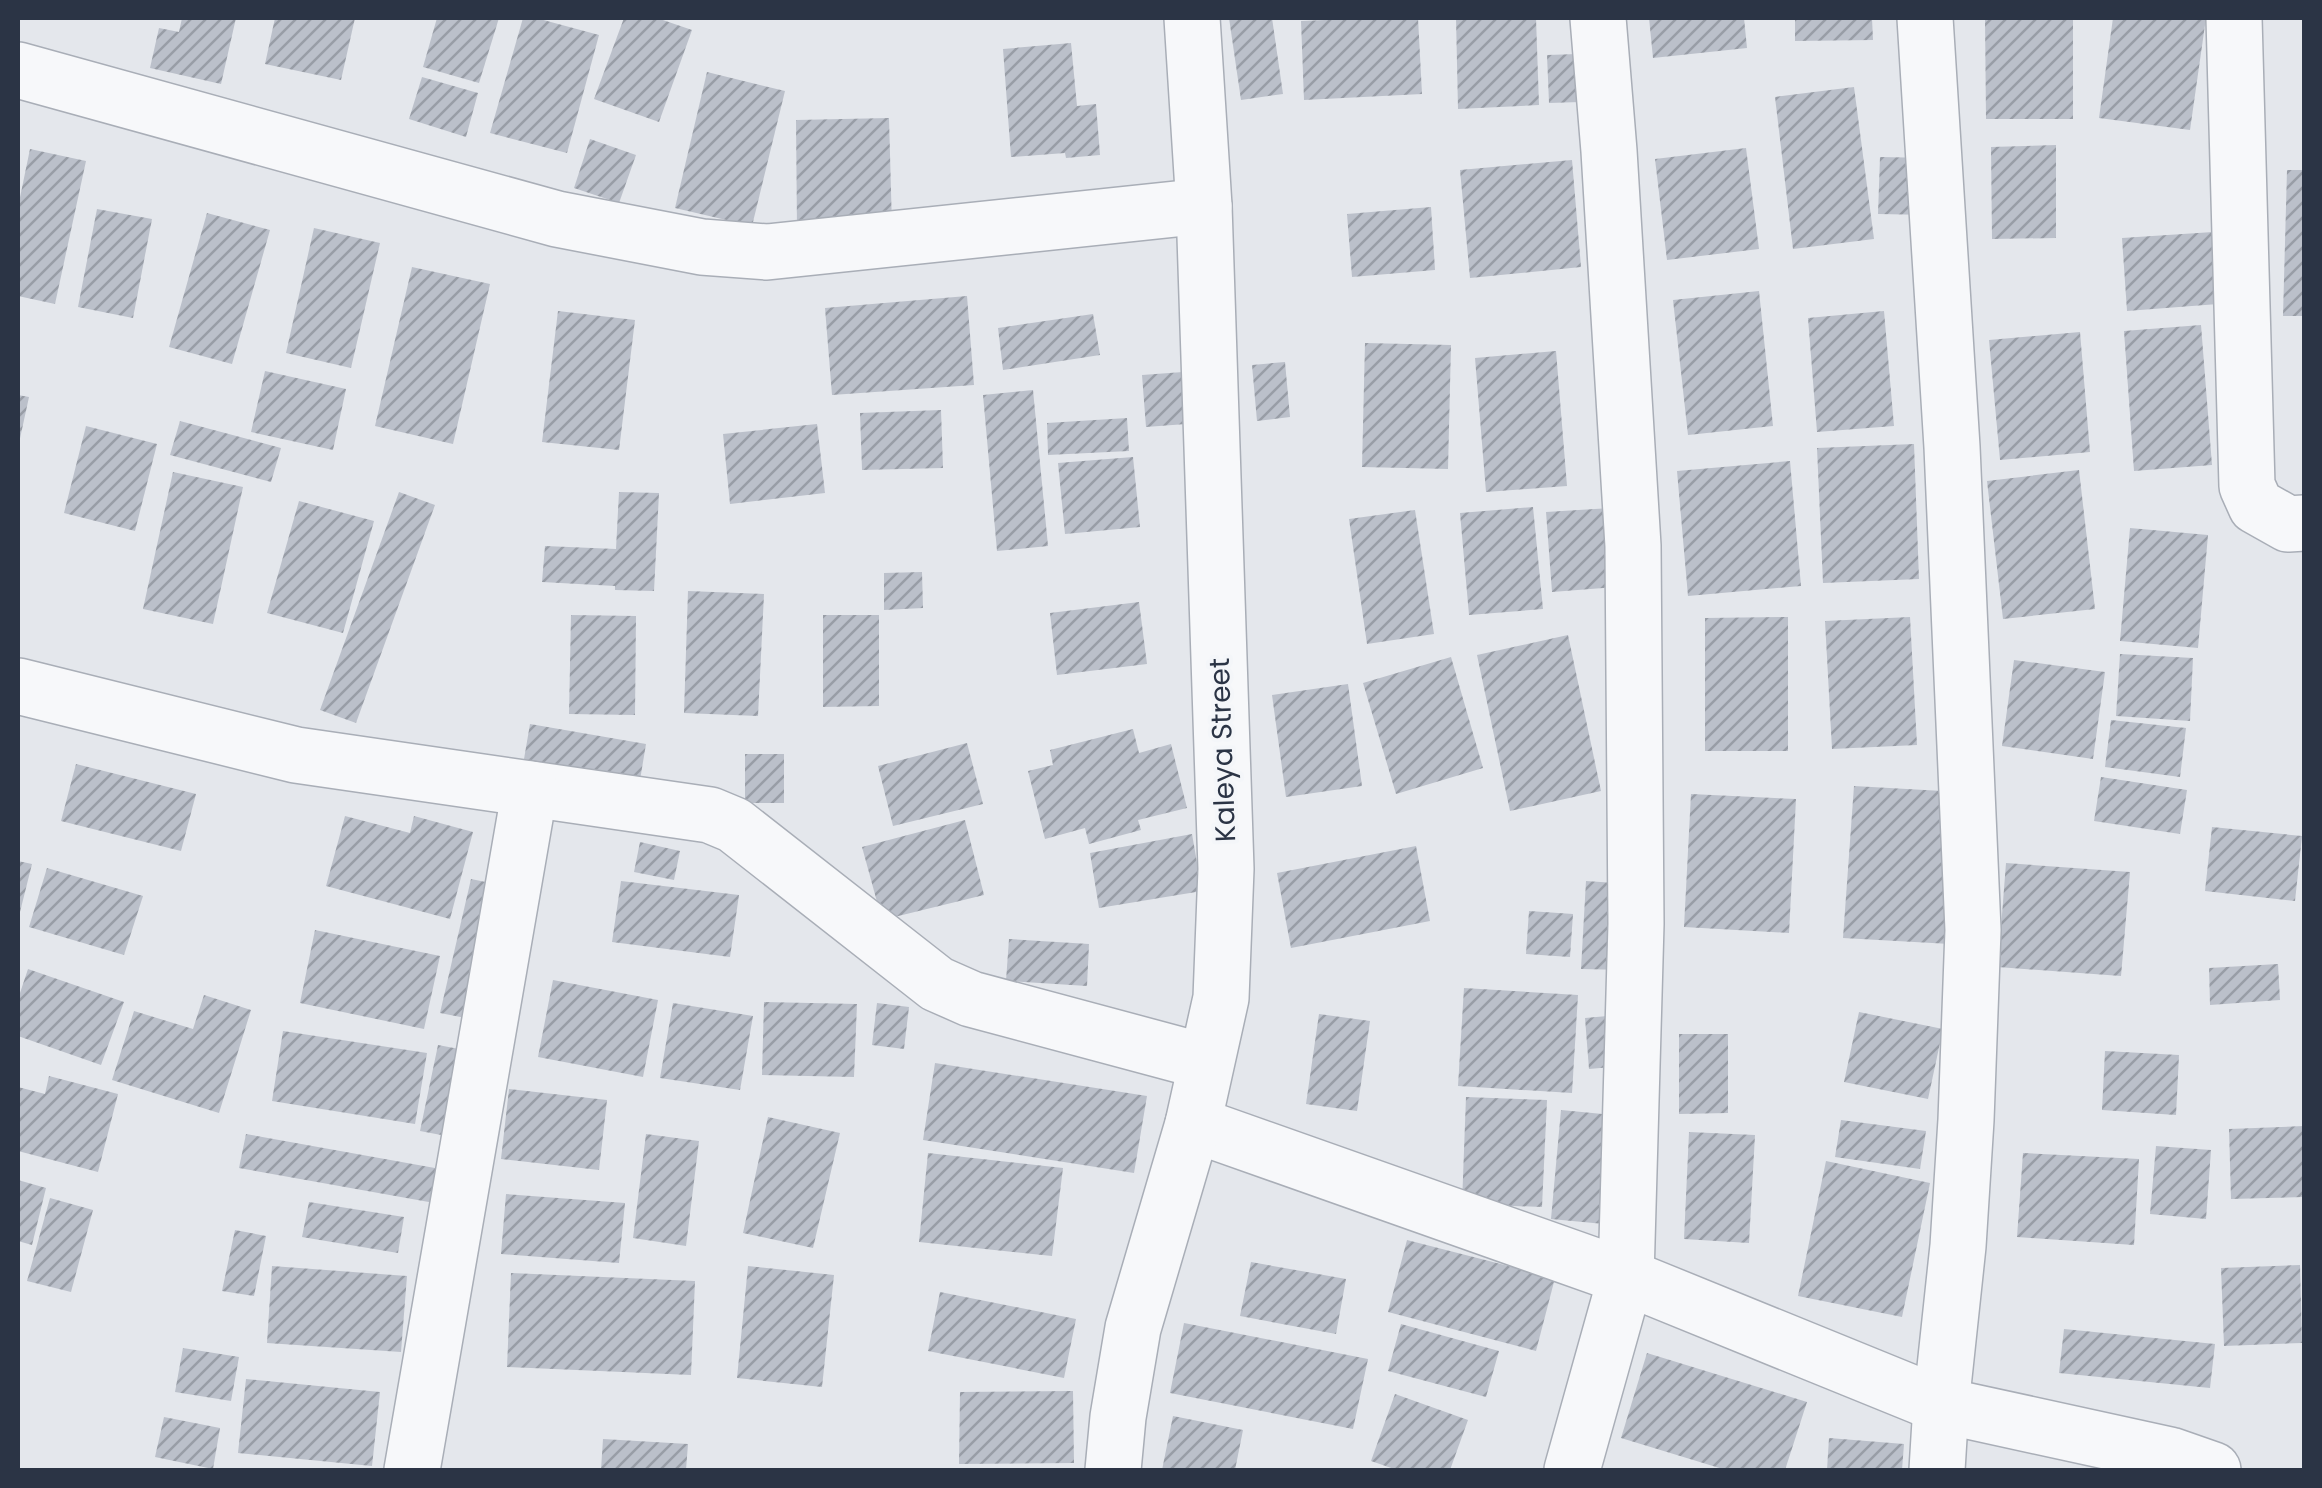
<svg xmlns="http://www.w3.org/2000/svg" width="2322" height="1488" viewBox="0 0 2322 1488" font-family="Poppins,sans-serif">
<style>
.building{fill:url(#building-hatch)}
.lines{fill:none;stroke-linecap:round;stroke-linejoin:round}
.street-casing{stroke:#a9aeb7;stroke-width:58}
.street{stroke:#f7f8fa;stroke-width:55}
.labels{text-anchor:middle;stroke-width:8;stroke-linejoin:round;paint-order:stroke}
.street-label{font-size:28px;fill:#2b3445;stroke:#f4f6f9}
</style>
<defs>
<pattern id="building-hatch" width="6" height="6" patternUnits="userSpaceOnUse" patternTransform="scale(2.5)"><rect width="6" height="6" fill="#bbc0ca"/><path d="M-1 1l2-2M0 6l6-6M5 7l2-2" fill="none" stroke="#989da6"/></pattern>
</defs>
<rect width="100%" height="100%" fill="#e4e7ec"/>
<g class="building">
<path d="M182 18H236L221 84 150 68 159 28 179 32Z"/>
<path d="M275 18H355L341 80 265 64Z"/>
<path d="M437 18H499L479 83 423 67Z"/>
<path d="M523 18H536L599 35 567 153 490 133Z"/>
<path d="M624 18H657L692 30 659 122 594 99Z"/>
<path d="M1229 18H1272L1283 94 1241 100Z"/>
<path d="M1372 18H1418L1422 94 1304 100 1301 21Z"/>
<path d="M1456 18H1536L1539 105 1458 109Z"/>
<path d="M1649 18H1744L1747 48 1653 58Z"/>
<path d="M1795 18H1872L1873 40 1795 41Z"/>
<path d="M1985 18H2073V119H1986Z"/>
<path d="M2113 18H2206L2190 130 2099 118Z"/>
<path d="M1071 43 1077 106 1096 104 1100 155 1066 158 1065 153 1011 157 1003 49Z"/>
<path d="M1578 54 1580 102 1549 103 1547 55Z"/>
<path d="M707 72 785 91 752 226 675 208Z"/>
<path d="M422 77 478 93 466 137 409 119Z"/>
<path d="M1854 87 1874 239 1793 249 1775 97Z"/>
<path d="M889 118 892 227 797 229 796 120Z"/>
<path d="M590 139 636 155 619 203 574 188Z"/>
<path d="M2056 145V238L1992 239 1991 147Z"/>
<path d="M1746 148 1759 249 1667 260 1655 159Z"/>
<path d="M30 149 86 161 55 304 18 296V207Z"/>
<path d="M1880 157 1932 158 1930 215 1878 214Z"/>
<path d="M1572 160 1581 267 1470 278 1460 170Z"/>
<path d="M2287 170H2304V316H2283Z"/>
<path d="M1431 207 1435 270 1352 277 1347 214Z"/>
<path d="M97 209 152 219 133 318 78 307Z"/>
<path d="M207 213 270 230 232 364 169 347Z"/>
<path d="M314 228 380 243 351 368 286 353Z"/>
<path d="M2213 232 2218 304 2127 311 2122 238Z"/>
<path d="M412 267 490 284 453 444 375 426Z"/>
<path d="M1759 291 1773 426 1688 435 1673 300Z"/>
<path d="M967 296 974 385 832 395 825 308Z"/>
<path d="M558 311 635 320 619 450 542 442Z"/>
<path d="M1884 311 1894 426 1817 432 1808 318Z"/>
<path d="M1093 314 1100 355 1003 370 998 328Z"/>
<path d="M2201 325 2212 465 2134 471 2124 331Z"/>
<path d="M2080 332 2090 452 2000 460 1989 340Z"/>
<path d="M1365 343 1451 345 1448 469 1362 467Z"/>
<path d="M1556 351 1567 486 1486 492 1475 358Z"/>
<path d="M1285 362 1290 417 1257 421 1252 365Z"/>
<path d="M265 371 346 389 333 450 251 432Z"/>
<path d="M1183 372 1186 424 1146 427 1142 375Z"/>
<path d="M1033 390 1048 546 997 551 983 395Z"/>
<path d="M18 395 29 397 19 443H18Z"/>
<path d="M941 410 943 468 862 470 860 413Z"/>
<path d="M1127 418 1129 451 1048 455 1047 423Z"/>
<path d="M180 421 281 448 271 482 170 455Z"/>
<path d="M817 424 825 493 730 504 723 434Z"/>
<path d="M86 426 157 444 135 531 64 513Z"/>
<path d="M1914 444 1919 579 1823 583 1817 448Z"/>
<path d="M1133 457 1140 527 1065 534 1058 463Z"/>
<path d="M1790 461 1801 586 1688 596 1677 471Z"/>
<path d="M2079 470 2095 609 2003 619 1987 481Z"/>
<path d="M173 472 243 487 213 624 143 609Z"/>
<path d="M399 492 435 505 356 723 320 710Z"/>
<path d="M619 492 659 493 654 591 615 590V586L542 582 545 546 616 549Z"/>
<path d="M299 501 374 521 343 633 267 613Z"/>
<path d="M1533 507 1543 609 1469 615 1460 513Z"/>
<path d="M1611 508 1616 587 1552 592 1546 512Z"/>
<path d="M1415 510 1434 634 1367 644 1349 519Z"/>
<path d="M2130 528 2208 535 2198 648 2120 641Z"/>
<path d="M922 572 923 608 884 610V573Z"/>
<path d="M688 591 764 594 758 716 684 713Z"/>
<path d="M1139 602 1147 664 1057 675 1050 613Z"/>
<path d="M571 615 636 616 635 715 569 714Z"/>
<path d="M823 615H879V706L823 707Z"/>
<path d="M1788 617V751H1705V618Z"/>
<path d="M1910 617 1917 745 1832 749 1825 621Z"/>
<path d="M1568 635 1601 791 1510 811 1477 655Z"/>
<path d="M2120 654 2193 658 2190 721 2116 716Z"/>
<path d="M1451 657 1483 768 1396 794 1363 683Z"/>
<path d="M2014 660 2105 672 2093 759 2002 746Z"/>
<path d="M1348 684 1362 786 1286 797 1272 695Z"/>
<path d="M2111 720 2186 728 2180 777 2105 767Z"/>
<path d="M530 724 646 744 639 786 523 765Z"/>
<path d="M1133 729 1139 753 1171 744 1187 808 1138 820 1141 830 1089 844 1085 828 1045 839 1028 771 1053 765 1050 750Z"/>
<path d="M967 743 983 804 893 826 878 766Z"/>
<rect x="745" y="754" width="39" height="49"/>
<path d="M76 764 196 794 181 851 61 821Z"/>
<path d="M2101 777 2187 790 2180 834 2094 821Z"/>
<path d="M1854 786 1960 792 1950 944 1843 938Z"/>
<path d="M1691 794 1796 799 1789 933 1684 927Z"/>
<path d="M345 816 410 833 414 816 473 832 450 919 326 886Z"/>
<path d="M965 820 984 895 882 920 862 847Z"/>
<path d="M2212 827 2302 836 2295 901 2205 891Z"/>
<path d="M1192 834 1202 891 1099 908 1090 853Z"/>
<path d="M640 842 680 851 674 880 634 872Z"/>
<path d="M1416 846 1430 921 1291 948 1277 873Z"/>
<path d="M18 861 32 864 19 916H18Z"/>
<path d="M2006 863 2130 872 2121 976 1998 967Z"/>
<path d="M47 868 143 896 124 955 29 927Z"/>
<path d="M471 879 510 887 481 1021 440 1013Z"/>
<path d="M621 881 739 895 730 957 612 942Z"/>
<path d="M1586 881 1630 884 1625 970 1581 969Z"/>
<path d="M1529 911 1573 914 1570 957 1526 954Z"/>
<path d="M315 930 440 956 424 1029 300 1003Z"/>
<path d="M1009 939 1089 944 1087 986 1006 981Z"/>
<path d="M2278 964 2280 1000 2210 1005 2209 968Z"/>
<path d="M28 969 124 1002 101 1065 18 1036V999Z"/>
<path d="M553 980 658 1000 643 1077 538 1057Z"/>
<path d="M1464 988 1578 995 1572 1093 1458 1086Z"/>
<path d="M204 995 251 1010 219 1113 112 1080 134 1011 193 1029Z"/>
<path d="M764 1002 857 1004 854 1077 762 1075Z"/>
<path d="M673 1003 753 1016 740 1090 660 1078Z"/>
<path d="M877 1003 909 1007 904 1049 872 1045Z"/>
<path d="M1859 1012 1943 1029 1928 1099 1844 1082Z"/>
<path d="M1319 1014 1370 1021 1357 1111 1306 1104Z"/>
<path d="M1619 1015 1623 1066 1589 1069 1585 1018Z"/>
<path d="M283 1031 427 1053 415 1124 272 1101Z"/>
<path d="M1679 1034H1728V1113L1679 1114Z"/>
<path d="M438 1045 475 1052 457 1138 420 1131Z"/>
<path d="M2105 1051 2179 1055 2176 1115 2102 1110Z"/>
<path d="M935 1063 1147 1096 1134 1173 923 1140Z"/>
<path d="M49 1076 118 1094 98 1172 18 1151V1087L45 1094Z"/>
<path d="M509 1089 607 1100 599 1170 501 1159Z"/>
<path d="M1466 1097 1547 1100 1542 1207 1462 1204Z"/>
<path d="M1561 1110 1613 1115 1604 1224 1551 1219Z"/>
<path d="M768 1117 840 1133 813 1248 743 1233Z"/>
<path d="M1841 1120 1926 1131 1920 1169 1835 1157Z"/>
<path d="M2304 1126V1197L2231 1199 2229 1129Z"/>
<path d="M1689 1132 1755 1135 1749 1243 1684 1239Z"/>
<path d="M246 1134 446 1170 440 1204 239 1168Z"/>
<path d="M646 1134 699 1141 686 1246 633 1238Z"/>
<path d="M2156 1146 2211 1150 2206 1219 2150 1214Z"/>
<path d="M928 1153 1063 1168 1052 1256 919 1242Z"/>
<path d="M2023 1153 2139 1159 2134 1245 2017 1237Z"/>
<path d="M1826 1161 1930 1183 1902 1317 1798 1296Z"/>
<path d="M18 1180 46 1188 32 1245 18 1241Z"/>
<path d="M506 1194 625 1203 619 1263 501 1254Z"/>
<path d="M50 1198 93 1210 71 1292 27 1281Z"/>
<path d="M309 1202 404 1217 398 1253 302 1237Z"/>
<path d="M235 1230 266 1236 254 1296 222 1291Z"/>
<path d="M1407 1240 1555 1278 1536 1351 1388 1312Z"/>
<path d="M1251 1262 1346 1279 1336 1334 1240 1316Z"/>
<path d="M2300 1265 2302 1343 2224 1346 2221 1268Z"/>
<path d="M272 1266 407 1276 401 1352 267 1343Z"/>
<path d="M748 1266 834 1275 822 1387 737 1378Z"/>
<path d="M511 1273 695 1281 691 1375 507 1367Z"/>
<path d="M940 1292 1076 1319 1064 1378 928 1351Z"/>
<path d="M1184 1323 1368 1359 1353 1429 1170 1393Z"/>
<path d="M1401 1324 1499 1351 1486 1397 1388 1371Z"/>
<path d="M2064 1329 2215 1344 2210 1388 2059 1373Z"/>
<path d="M183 1348 239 1357 231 1401 175 1392Z"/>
<path d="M1647 1353 1807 1402 1785 1470H1726L1621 1438Z"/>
<path d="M246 1379 380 1392 372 1466 238 1453Z"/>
<path d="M1073 1391 1074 1463 959 1464 960 1392Z"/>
<path d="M1395 1394 1468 1420 1450 1470H1397L1371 1461Z"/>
<path d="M1173 1416 1243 1430 1235 1470H1162Z"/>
<path d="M164 1417 220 1428 213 1469 155 1457Z"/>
<path d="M1829 1438 1904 1444 1902 1470H1827Z"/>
<path d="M603 1439 688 1444 686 1470H601Z"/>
</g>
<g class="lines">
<g class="street-casing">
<g id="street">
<path d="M1925 18 1952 447 1973 930 1966 1120 1958 1246 1941 1405 1937 1470"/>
<path d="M2234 18 2247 486 2256 506 2288 524 2304 523"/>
<path d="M18 70 557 219 702 247 767 252 1204 206"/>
<path d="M18 686 296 755 710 815 734 825 937 984 971 999 1206 1062"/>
<path d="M1193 1124 1626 1277 1636 924 1633 546 1609 151 1598 18"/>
<path d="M412 1470 530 789"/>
<path d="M1113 1470 1118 1417 1133 1328 1193 1124 1221 998 1226 869 1204 206 1192 18"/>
<path d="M1572 1470 1626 1277 1941 1405 2170 1455 2213 1470"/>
</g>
</g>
<use href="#street" class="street"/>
</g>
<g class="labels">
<g class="street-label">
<text transform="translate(1222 750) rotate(-92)" y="10">Kaleya Street</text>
</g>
</g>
<rect width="2322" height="1488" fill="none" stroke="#2b3445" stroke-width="40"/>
</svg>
